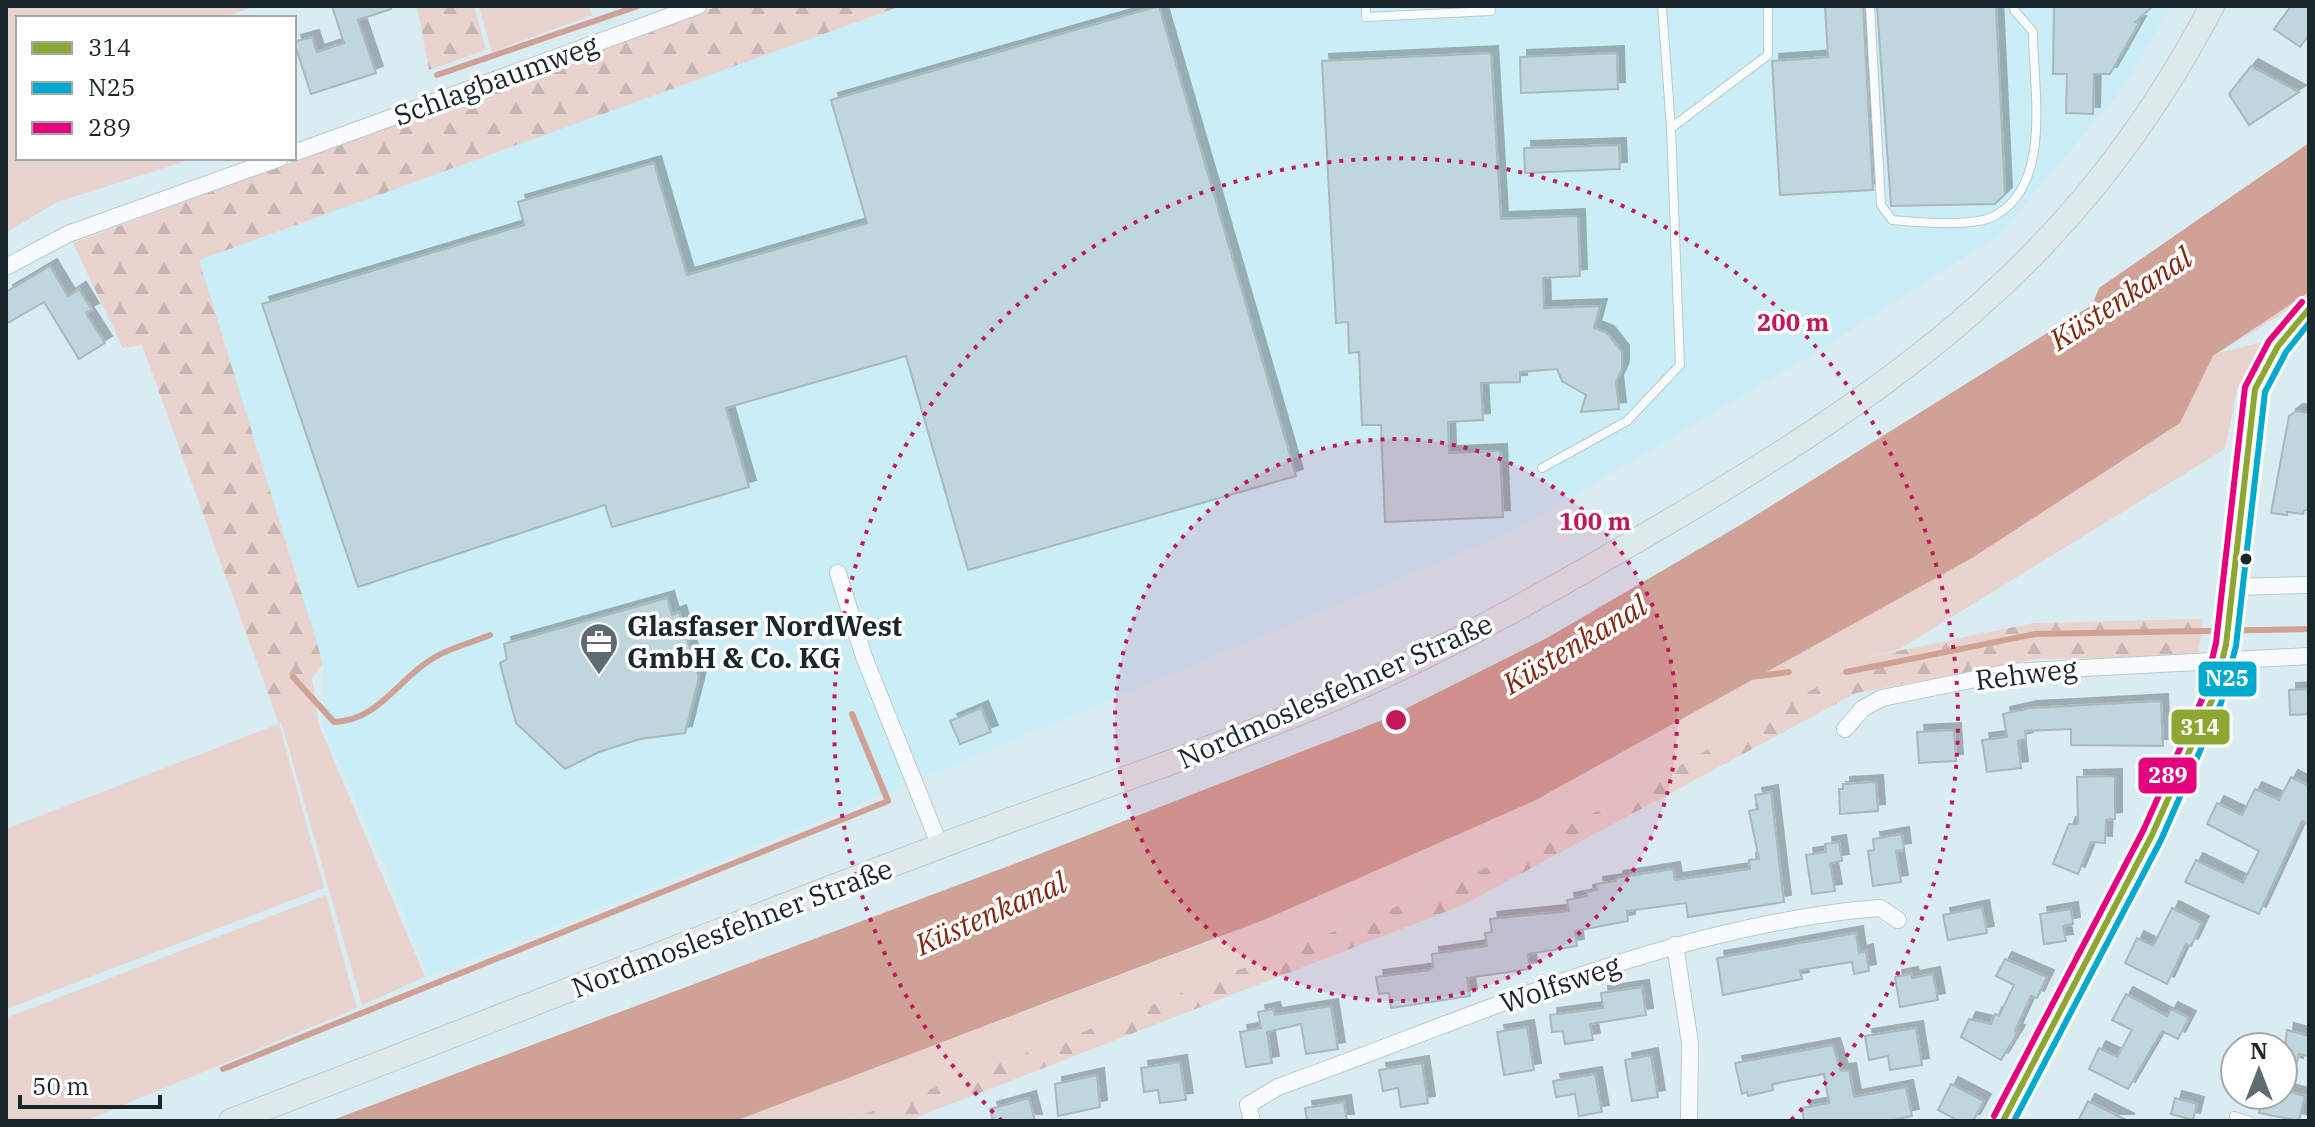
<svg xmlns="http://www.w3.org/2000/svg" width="2315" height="1127" viewBox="0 0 2315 1127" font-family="'IBM Plex Serif',serif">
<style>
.built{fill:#caedf6}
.green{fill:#e8d3cf}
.forest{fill:url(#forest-firs)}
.water{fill:#d0a296}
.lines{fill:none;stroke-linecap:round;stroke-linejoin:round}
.stream{stroke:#d0a296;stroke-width:6}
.building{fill:#bfd6dd;stroke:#a8b8bc;stroke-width:2;filter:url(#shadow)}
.service-casing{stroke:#bac9ce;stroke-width:10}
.minor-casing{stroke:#bac9ce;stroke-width:18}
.tertiary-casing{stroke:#bac9ce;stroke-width:22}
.primary-casing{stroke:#bec8cb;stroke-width:26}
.service{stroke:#f9fcfd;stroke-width:8}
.minor{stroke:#f9fcfd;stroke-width:16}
.tertiary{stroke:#f9fcfd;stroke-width:20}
.primary{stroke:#dee9eb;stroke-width:24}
.bus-1-casing{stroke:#fff;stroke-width:12}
.bus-2-casing{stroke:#fff;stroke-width:12}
.bus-3-casing{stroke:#fff;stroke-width:12}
.bus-1{stroke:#8ca732;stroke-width:6}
.bus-2{stroke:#00a9ce;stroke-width:6}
.bus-3{stroke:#e5007d;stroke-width:6}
.ring{fill:none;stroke:#c2185b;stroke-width:4;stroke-dasharray:4 8}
.bus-dot{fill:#19272a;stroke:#fff;stroke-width:3}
.labels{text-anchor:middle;stroke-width:7;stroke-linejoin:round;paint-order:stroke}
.street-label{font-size:28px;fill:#19272a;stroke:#fff}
.poi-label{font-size:28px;font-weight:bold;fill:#19272a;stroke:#fff;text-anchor:start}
.water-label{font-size:30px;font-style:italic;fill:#822811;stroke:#fff}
.centre{fill:#c2185b;stroke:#fff;stroke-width:4}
.ring-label{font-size:24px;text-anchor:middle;font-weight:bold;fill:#c2185b;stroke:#fff;stroke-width:7;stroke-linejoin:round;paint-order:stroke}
.line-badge{stroke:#fff;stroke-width:3}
.badge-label{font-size:22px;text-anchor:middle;font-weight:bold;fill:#fff}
</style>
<defs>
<pattern id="forest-firs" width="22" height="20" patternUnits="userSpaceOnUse" patternTransform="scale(2)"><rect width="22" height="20" fill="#e8d3cf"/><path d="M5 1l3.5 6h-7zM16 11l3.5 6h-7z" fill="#c6b5b2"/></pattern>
<filter id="shadow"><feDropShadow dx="7" dy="-7" stdDeviation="0" flood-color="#0004"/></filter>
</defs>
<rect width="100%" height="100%" fill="#d8ecf2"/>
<path class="built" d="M901 6H2171L2123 88 1999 235 1818 351 1512 532 893 791 428 977 385 866 323 727V663L198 260Z"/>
<g class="green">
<path d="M6 6H257L220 18H18V158H195L55 203 6 233Z"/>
<path d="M479 6H589L592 15 492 52Z"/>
<path d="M2309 292V297L2218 353 2267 341 2237 389 2225 449 1898 650 1869 657 1623 798 1460 881 1109 1022 846 1121H735L1213 940 1534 801 1972 558 2180 423 2213 356Z"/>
<path d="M312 679 319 725 425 977 362 1005 281 721Z"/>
<path d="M279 724 324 888 6 1009V829Z"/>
<path d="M326 895 357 1008 85 1121H6V1018Z"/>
</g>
<g class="forest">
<path d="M417 6H474L486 50 429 70Z"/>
<path d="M719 6H901L199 260 323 663 279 724 142 345 123 348 73 243Z"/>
<path d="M2203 619 2198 656 2036 659 1856 693 1463 905 907 1121H846L1109 1022 1460 881 1623 798 1869 657 2033 623Z"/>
</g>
<path class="water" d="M2309 143V292L2213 356 2180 423 1972 558 1534 801 1266 919 735 1121H330L1019 862 1385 719 1547 638 1742 524 2092 305 2099 288Z"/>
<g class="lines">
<g class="stream">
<path d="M437 75 638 6"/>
<path d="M1846 672 2035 634 2309 629"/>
<path d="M293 677 334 722C378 721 397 680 432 659 449 648 471 643 490 635"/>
<path d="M1750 677 1789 672"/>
<path d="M223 1069 888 801 852 714"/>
</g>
</g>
<g class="building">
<path d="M332 6H391V9L358 20 376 73 311 94 294 42 312 37 317 52 344 43Z"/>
<path d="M1159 6 1296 476 968 570 906 356 726 408 749 487 612 527 605 505 358 587 262 304 524 225 518 202 654 163 687 275 867 223 831 100Z"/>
<path d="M1825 6H1863L1873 190 1780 195 1772 61 1828 57Z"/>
<path d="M1877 6H1996L2005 194 1995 204 1891 206Z"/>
<path d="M2054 6H2153L2135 22 2139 23 2110 74H2094L2093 114 2066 113 2067 74H2053Z"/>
<path d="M2291 6H2309V35L2300 47 2274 29Z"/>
<path d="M1491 53 1501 219 1578 216 1580 276 1543 278 1544 308 1600 306 1594 328 1607 333 1622 352V369L1616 382 1619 409 1581 412 1586 395 1562 381 1557 369 1520 372V382L1481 383 1483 420 1448 422 1449 453 1500 451 1503 517 1385 522 1381 425H1362L1359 352 1349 353 1348 322 1336 323 1322 61Z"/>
<path d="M1617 53 1618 89 1521 93 1520 57Z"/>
<path d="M2251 66 2299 92 2249 125 2229 94Z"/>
<path d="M1619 145 1620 169 1525 173 1524 148Z"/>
<path d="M50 266 68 296 79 289 92 310 86 313 105 343 79 359 44 302 6 324V292Z"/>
<path d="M2296 411 2309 413V510H2304L2303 514 2287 512V515L2271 513 2289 416Z"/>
<path d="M667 598 672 615 679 612 699 678 685 733 640 739 599 752 565 769 516 723 500 663 507 659 504 644Z"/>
<path d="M2309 689V714L2290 715 2289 690Z"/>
<path d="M2161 701 2163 746 2071 745V729L2025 731 2026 739 2018 741 2021 768 1987 772 1982 740 2007 737 2003 714 2030 708Z"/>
<path d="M981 708 991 732 960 744 950 721Z"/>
<path d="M1954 730 1956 761 1919 763 1917 732Z"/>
<path d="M2115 776V819L2106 820 2105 843 2091 842 2078 874 2053 864 2069 824H2078L2077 777Z"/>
<path d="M2291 777 2309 786V825L2302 821 2259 914 2185 882 2196 860 2243 883 2259 851 2207 824 2217 803 2242 815 2255 789 2279 800Z"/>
<path d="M1876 782 1878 811 1840 814 1839 789H1843V784Z"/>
<path d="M1771 792 1784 902 1688 917 1686 903 1627 911 1628 921 1575 931 1577 946 1528 954 1530 969 1467 978 1470 996 1391 1008 1389 993 1379 994 1376 977 1429 970 1433 967 1432 954 1487 946 1485 933 1492 932 1490 919 1569 911 1567 900 1587 896 1586 892 1597 890 1596 884 1616 881V878L1673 869 1675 880 1750 869 1749 860 1759 859 1749 811 1758 809 1755 795Z"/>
<path d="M1902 834 1904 850 1896 851 1901 882 1873 886 1868 851 1874 850 1873 839Z"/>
<path d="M1839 842 1842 861 1830 863 1835 891 1812 894 1806 855 1826 852 1825 844Z"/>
<path d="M1982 907 1987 933 1948 940 1943 915Z"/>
<path d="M2172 908 2202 923 2191 946 2186 944 2167 984 2125 963 2137 938 2153 946Z"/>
<path d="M2071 909 2073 924 2063 926 2066 941 2044 944 2040 914Z"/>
<path d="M1856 933 1859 953 1866 951 1869 971 1854 974 1852 962 1800 970 1802 979 1723 995 1717 958Z"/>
<path d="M2005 959 2047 977 2037 998 2031 996 2015 1031 2018 1032 2001 1060 1961 1037 1969 1019 1991 1024 1995 1014 1999 1016 2014 985 1996 976Z"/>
<path d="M1911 974 1912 978 1933 974 1938 1000 1900 1007 1895 977Z"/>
<path d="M1642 987 1646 1015 1590 1024 1593 1040 1565 1044 1563 1031 1552 1032 1550 1015 1603 1008 1601 993Z"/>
<path d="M2126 994 2167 1016 2171 1009 2189 1018 2178 1039 2162 1031 2128 1089 2089 1069 2099 1048 2117 1057 2132 1030 2112 1020Z"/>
<path d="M1331 1006 1338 1049 1306 1054 1301 1024 1267 1032 1272 1063 1246 1067 1240 1032 1261 1028 1258 1012 1273 1009 1275 1015Z"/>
<path d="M1527 1027 1534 1070 1504 1075 1497 1032Z"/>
<path d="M1916 1028 1922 1065 1890 1070 1888 1056 1869 1060 1865 1036Z"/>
<path d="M2287 1030 2309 1036V1056L2299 1054 2296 1065 2283 1061Z"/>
<path d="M1833 1045 1841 1071 1849 1070 1854 1097 1906 1087 1912 1116 1887 1121H1804L1802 1108 1829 1103 1824 1074 1772 1084 1773 1090 1748 1096 1747 1092 1742 1094 1735 1063Z"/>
<path d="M1651 1055 1658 1097 1632 1101 1625 1060Z"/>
<path d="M1180 1062 1186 1100 1160 1103 1158 1090 1144 1092 1141 1068Z"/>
<path d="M1422 1063 1428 1103 1401 1107 1398 1088 1383 1091 1379 1070Z"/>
<path d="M1595 1074 1602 1112 1579 1116 1575 1094 1556 1097 1553 1081Z"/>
<path d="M1097 1075 1100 1107 1058 1116 1055 1084Z"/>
<path d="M1951 1084 1984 1101 1973 1121H1959L1938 1110Z"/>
<path d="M2283 1090 2305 1096 2299 1121 2259 1113 2264 1095H2283Z"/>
<path d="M1029 1098 1035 1121H993L990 1109Z"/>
<path d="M2175 1098 2197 1104 2193 1120 2171 1114Z"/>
<path d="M2088 1101 2128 1121H2078Z"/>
<path d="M1344 1102 1347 1121H1307L1305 1108Z"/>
</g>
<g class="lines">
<g class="service-casing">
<g id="service">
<path d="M1366 6V17L1491 11 1490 6"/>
<path d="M1662 6 1671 128"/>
<path d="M1870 6 1881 205 1892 220C1917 222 1975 228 1996 215 2053 183 2033 87 2033 32L2014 10 2015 6"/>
<path d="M1542 468 1627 421 1680 365 1671 128 1768 55V6"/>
<path d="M2234 1116 2251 1121"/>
</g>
</g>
<g class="minor-casing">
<g id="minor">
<path d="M294 153 698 6"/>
<path d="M6 267 68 234 280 158"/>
<path d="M838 573 864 657 940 846"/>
<path d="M2233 587 2309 585"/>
<path d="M1845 729 1862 709 1882 698 2010 672 2309 656"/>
<path d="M1675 945 1690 1043 1689 1121"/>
<path d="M1252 1121 1248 1105 1278 1087C1468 1019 1654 933 1856 910L1880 908 1898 920"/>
</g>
</g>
<g class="tertiary-casing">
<path id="tertiary" d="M2003 1121 2152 835 2212 700 2226 645 2255 389C2268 356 2284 334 2309 309"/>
</g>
<g class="primary-casing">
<path id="primary" d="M231 1121C467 1031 702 936 938 847 1058 801 1180 762 1299 713 1422 663 1537 599 1651 532 1894 390 2078 262 2212 6"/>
</g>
<use href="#service" class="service"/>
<use href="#minor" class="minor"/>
<use href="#tertiary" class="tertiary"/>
<use href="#primary" class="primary"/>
<g class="bus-1-casing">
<path id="bus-1" d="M2003 1121 2152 835 2212 700 2226 645 2255 389 2278 346 2309 309"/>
</g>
<g class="bus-2-casing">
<path id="bus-2" d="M2014 1121 2161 840 2221 703 2236 646 2265 392 2286 352 2309 323"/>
</g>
<g class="bus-3-casing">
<path id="bus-3" d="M1994 1116 2143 831 2203 697 2216 643 2245 387 2269 341 2302 302"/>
</g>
<use href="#bus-1" class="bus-1"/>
<use href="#bus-2" class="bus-2"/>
<use href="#bus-3" class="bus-3"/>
</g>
<circle cx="1396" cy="720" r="281" fill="#c2185b" fill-opacity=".12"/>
<g class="ring">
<circle cx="1396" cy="720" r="281"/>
<path d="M1002 1121A562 562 0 1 1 1790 1121"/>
</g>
<defs>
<g id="office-pin" transform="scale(2)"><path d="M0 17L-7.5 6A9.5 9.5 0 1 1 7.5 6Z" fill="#5c6c70" stroke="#fff"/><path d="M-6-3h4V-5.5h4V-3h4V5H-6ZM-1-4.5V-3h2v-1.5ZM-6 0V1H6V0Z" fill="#fff"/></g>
</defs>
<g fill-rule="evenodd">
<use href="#office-pin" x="599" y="642"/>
</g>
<circle class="bus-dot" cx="2246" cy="559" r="7"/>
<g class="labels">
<g class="street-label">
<text transform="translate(496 80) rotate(-20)" y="10">Schlagbaumweg</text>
<text transform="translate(2026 674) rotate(-7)" y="10">Rehweg</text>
<text transform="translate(1335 691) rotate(-24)" y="10">Nordmoslesfehner Straße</text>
<text transform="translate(732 928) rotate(-21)" y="10">Nordmoslesfehner Straße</text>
<text transform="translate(1560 984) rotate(-19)" y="10">Wolfsweg</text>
</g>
<g class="poi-label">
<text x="627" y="636">Glasfaser NordWest<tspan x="627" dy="32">GmbH &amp; Co. KG</tspan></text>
</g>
<g class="water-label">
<text transform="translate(2121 299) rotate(-33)" y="10">Küstenkanal</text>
<text transform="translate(1575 645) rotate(-31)" y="10">Küstenkanal</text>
<text transform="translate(991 914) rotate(-24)" y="10">Küstenkanal</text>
</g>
</g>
<circle cx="1396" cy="720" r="12" class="centre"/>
<g class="ring-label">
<text x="1793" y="331">200 m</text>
<text x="1595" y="530">100 m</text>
</g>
<g class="line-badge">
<rect x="2197" y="660" width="61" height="38" rx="8" fill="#00a9ce"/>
<rect x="2170" y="708" width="61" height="38" rx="8" fill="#8ca732"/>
<rect x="2137" y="756" width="61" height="39" rx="8" fill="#e5007d"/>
</g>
<g class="badge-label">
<text x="2227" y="686">N25</text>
<text x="2200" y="735">314</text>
<text x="2168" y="783">289</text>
</g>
<rect width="2315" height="1127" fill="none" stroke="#19272a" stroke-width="16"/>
<rect x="16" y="16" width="280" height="144" fill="#ffffff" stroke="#a3a9aa" stroke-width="2"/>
<rect x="32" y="42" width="40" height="12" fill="#8ca732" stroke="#a3a9aa" stroke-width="2"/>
<text x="88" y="56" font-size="24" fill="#19272a">314</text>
<rect x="32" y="82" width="40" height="12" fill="#00a9ce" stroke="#a3a9aa" stroke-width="2"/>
<text x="88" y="96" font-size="24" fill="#19272a">N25</text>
<rect x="32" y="122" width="40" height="12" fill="#e5007d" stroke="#a3a9aa" stroke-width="2"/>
<text x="88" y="136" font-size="24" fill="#19272a">289</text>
<g transform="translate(2259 1071)"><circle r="38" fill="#ffffff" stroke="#a3a9aa" stroke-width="2"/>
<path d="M0-6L14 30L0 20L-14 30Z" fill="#5c6c70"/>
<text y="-12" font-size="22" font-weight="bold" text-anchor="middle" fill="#19272a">N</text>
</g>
<path d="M20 1095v12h140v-12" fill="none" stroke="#19272a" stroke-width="4"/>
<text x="32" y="1095" font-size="24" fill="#19272a" stroke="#ffffff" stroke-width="6" paint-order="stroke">50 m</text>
</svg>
